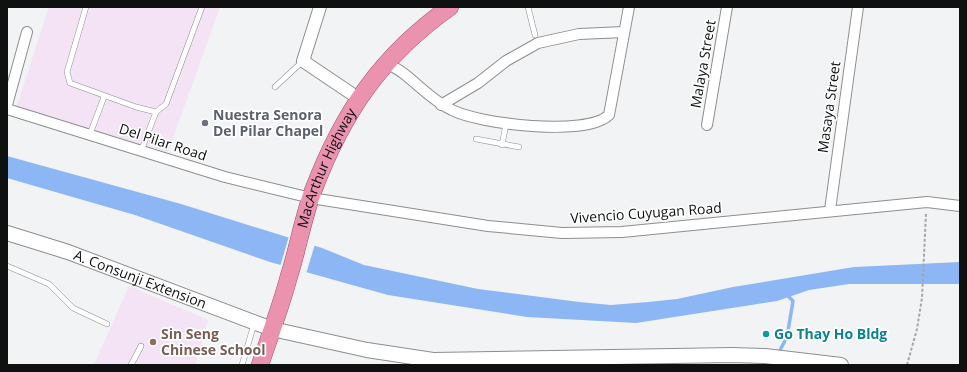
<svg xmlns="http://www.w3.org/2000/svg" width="967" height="372" viewBox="0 0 967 372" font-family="'Open Sans',sans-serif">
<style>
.education{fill:#f3e3f5}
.water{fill:#8cb6f4}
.pier{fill:#f2f3f5}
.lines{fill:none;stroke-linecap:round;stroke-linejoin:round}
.stream{stroke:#8cb6f4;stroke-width:3.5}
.service-casing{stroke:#8d8e8f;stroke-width:6}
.minor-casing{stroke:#8d8e8f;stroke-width:12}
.tertiary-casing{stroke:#8d8e8f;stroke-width:14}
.secondary-casing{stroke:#8d8e8f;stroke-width:16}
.trunk-casing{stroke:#9b536a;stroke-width:18}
.path{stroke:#a5a6a7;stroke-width:2;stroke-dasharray:3 2;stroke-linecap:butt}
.service{stroke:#fff;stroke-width:5}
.minor{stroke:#fff;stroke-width:10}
.tertiary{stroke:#fff;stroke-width:12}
.secondary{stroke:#fff;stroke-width:14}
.trunk{stroke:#eb92af;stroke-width:17}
.worship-dot{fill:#6b7280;stroke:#fff;stroke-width:1.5}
.culture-dot{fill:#0f9aa8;stroke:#fff;stroke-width:1.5}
.education-dot{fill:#8d6e63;stroke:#fff;stroke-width:1.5}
.labels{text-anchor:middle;stroke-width:3.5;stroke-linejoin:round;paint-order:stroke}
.street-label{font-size:14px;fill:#0f1010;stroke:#fff}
.worship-label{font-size:14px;font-weight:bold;fill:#5b616d;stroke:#fff;text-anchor:start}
.education-label{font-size:14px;font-weight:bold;fill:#785e54;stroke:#fff;text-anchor:start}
.culture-label{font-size:14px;font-weight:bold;fill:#0d838f;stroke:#fff;text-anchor:start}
</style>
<rect width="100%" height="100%" fill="#f2f3f5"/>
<g class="education">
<path d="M49 7H220L168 152 16 108Z"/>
<path d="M129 286 208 320 195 365H94Z"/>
</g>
<path class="water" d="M7 156 181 204 322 248 364 265 478 289 579 302 611 305 648 302 677 299 733 287 854 267 960 262V284H849L809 290 777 301 636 323 527 317 388 295 270 262 135 215 7 178Z"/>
<path class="pier" d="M289 236 315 244 306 274 280 267Z"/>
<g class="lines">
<path class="stream" d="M778 354 787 337 793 301 789 297 791 292"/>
<g class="service-casing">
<g id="service">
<path d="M86 7 67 72 70 83 136 107 156 112 166 104 202 7"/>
<path d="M528 7 535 35"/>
<path d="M275 87 303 61"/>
<path d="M90 134 104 97"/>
<path d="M476 139 519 147"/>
<path d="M502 145 506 124"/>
<path d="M141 151 156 112"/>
<path d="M7 266 49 284 73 308 107 324"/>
<path d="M131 365 141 346"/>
<path d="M242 365 254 324"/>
</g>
</g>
<g class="minor-casing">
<g id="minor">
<path d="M385 62C391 66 398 69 403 73 420 86 433 101 452 110 479 124 586 137 609 115L629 7"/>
<path d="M7 105 27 32"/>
<path d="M441 105 478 83 506 61 538 43 579 34 624 32"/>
<path d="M7 109 225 177 311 198 488 226 562 233 622 232 927 202 960 206"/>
<path d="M707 125 727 7"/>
<path d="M830 210 858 7"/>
</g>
</g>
<g class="tertiary-casing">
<path id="tertiary" d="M320 7 303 61 358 98"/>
</g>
<g class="secondary-casing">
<g id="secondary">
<path id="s1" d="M7 233 68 252 272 329 367 350 433 360 732 355 765 356 841 365"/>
</g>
</g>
<g class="trunk-casing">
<g id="trunk">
<path id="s2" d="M260 365C270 335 281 306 289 276 298 248 303 218 313 191 343 112 381 56 450 7"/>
</g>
</g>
<path class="path" d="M907 365 917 329 922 298 926 213"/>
<use href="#service" class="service"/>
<use href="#minor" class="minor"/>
<use href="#tertiary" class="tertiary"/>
<use href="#secondary" class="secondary"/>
<use href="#trunk" class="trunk"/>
</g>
<circle class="worship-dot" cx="205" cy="123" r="4"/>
<circle class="culture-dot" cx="766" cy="334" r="4"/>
<circle class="education-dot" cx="153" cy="342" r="4"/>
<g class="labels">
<g class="street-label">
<text transform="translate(703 64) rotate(-80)" y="5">Malaya Street</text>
<text transform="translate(829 107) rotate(-82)" y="5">Masaya Street</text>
<text transform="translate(163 142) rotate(18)" y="5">Del Pilar Road</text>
<text dy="5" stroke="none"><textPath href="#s2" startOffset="208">MacArthur Highway</textPath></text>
<text transform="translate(646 213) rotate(-4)" y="5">Vivencio Cuyugan Road</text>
<text dy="5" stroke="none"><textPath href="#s1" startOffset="141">A. Consunji Extension</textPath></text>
</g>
<g class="worship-label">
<text x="213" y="120">Nuestra Senora<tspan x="213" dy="16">Del Pilar Chapel</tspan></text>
</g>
<g class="education-label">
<text x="161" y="339">Sin Seng<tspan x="161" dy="16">Chinese School</tspan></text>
</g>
<g class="culture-label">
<text x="774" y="339">Go Thay Ho Bldg</text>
</g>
</g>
<rect width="967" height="372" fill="none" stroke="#0f1010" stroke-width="16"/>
</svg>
